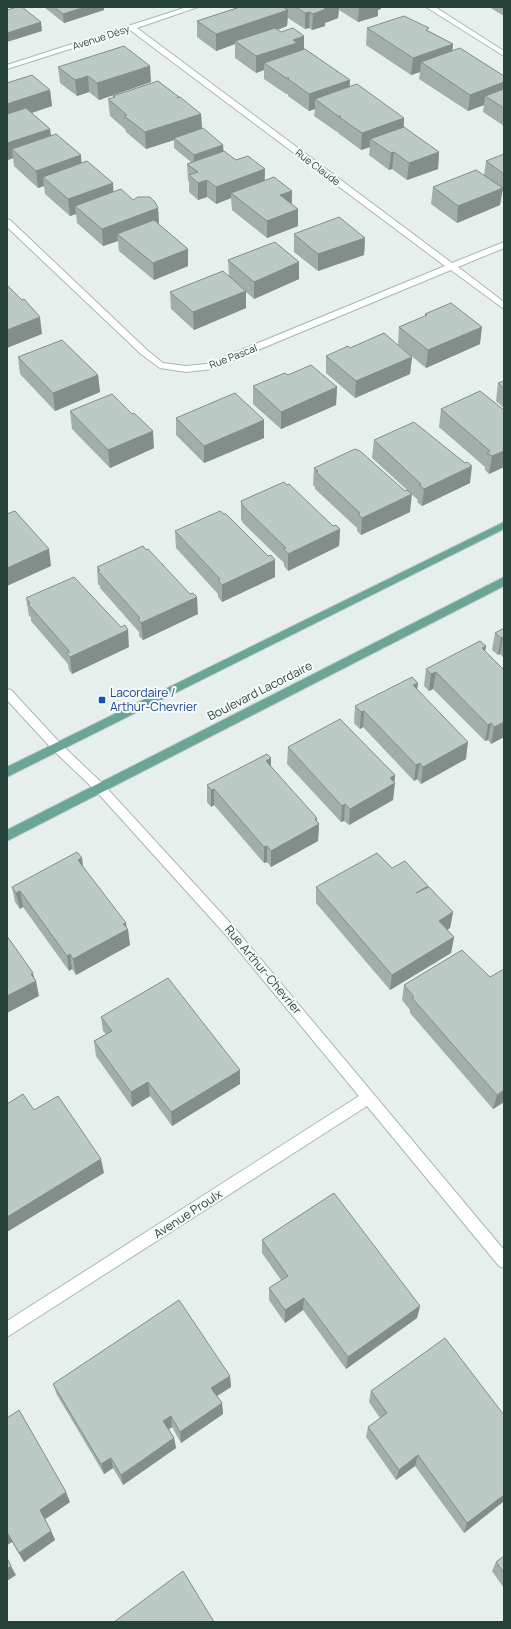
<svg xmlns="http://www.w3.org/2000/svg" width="511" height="1629" viewBox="0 0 511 1629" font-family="Manrope,sans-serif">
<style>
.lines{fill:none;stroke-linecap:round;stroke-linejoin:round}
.minor-casing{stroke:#a8b8b2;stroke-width:2}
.major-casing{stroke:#c2cac8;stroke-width:2}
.minor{fill:#fff;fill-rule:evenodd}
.major{fill:#6aa596;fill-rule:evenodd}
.wall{fill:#a1aea9}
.shaded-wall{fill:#838d89}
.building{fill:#bbcac4;stroke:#838d89}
.transit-dot{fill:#1a4fb4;stroke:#f7fbf9;stroke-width:1.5}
.labels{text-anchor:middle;stroke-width:4;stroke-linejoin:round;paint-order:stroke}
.far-street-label{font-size:10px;fill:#24423a;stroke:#f7fbf9}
.street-label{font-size:12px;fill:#24423a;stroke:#f7fbf9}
.transit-label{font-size:12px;fill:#164399;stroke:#f7fbf9;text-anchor:start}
</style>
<rect width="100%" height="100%" fill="#e6efeb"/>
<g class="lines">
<g class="minor-casing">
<g id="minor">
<path d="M187 7H198L137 28 452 263 504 242V248L458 267 504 302V309L451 270 212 369 186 372 160 368 141 354 7 227V219L10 220 147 350 163 363 186 366 207 364 445 266 130 30 7 69V65Z"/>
<path d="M426 7H435L504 51V56Z"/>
<path d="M7 689 11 690 61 744 104 785 233 926 504 1250V1268L499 1266 367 1106 7 1337V1321L359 1096 225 934 96 791 53 750 7 700Z"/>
</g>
</g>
<g class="major-casing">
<g id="major">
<path d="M504 522V529L7 777V767Z"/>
<path d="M504 577V586L7 841V830Z"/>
</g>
</g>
<use href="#minor" class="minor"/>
<use href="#major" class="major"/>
</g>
<g class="wall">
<path d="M44 7H104V10L64 23Z"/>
<path d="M240 7H381V9L378 10V16L358 22 339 10 338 18 325 23V26L312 30 309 28 305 29 288 18 287 26 278 30 304 49 350 80 349 87 404 118V127L439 152 438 169 407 180 392 169 389 170 369 155 370 147 361 150 338 133V132H337L314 116 315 109 309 111 288 96V94H286L264 79V70L256 73 235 58V44L216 51 197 37V21Z"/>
<path d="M489 7H504V16Z"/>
<path d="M367 28 429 31 453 44 452 51 504 76V126L483 112 484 105 468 111 419 79 420 72 411 75 366 45Z"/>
<path d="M58 67 151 82 99 100 89 92 77 96 60 83Z"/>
<path d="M7 83 50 90 52 106 32 113 50 129 51 136 82 163 113 183V192L133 200 158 208 159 224 188 266 154 280 119 251 118 241 103 246 77 223 76 214 70 216 45 194 44 186 38 188 14 166 13 158 8 160H7Z"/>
<path d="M113 96 179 98 201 114 202 129 223 145V151L236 160 265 169V180L292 191V204L298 226 267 238 232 210 231 198 216 204 207 197 198 200 189 192V182L188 181 187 164 191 162 174 148V140L146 149 126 132 125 129 110 116 108 99 114 98Z"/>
<path d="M504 154V192L502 191 500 205 457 223 431 204 433 187 484 175 486 161Z"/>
<path d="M294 234 365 238 364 255 318 271 294 252Z"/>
<path d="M228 260 299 262V279L254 299 246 292V308L194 330 171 309 170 292 229 276Z"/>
<path d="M425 314 480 344 426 368 398 345 399 327 425 316Z"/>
<path d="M350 348 412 357 410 374 355 398 326 373V356Z"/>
<path d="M18 357 98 375 100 392 55 411 20 374Z"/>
<path d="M288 375 337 387 336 405 281 429 253 404V386Z"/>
<path d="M504 381V408L496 401 498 383Z"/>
<path d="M441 409 504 410V467L489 474 485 470V467L439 427Z"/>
<path d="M70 411 154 448 110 468 72 429Z"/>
<path d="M176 418 264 438 204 463 176 435Z"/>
<path d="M374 440 470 483 422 506 417 502 418 500 372 458Z"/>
<path d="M314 468 410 512 361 535 357 531V528L315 489V487L313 485Z"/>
<path d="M241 501 333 526 340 529 339 546 288 571 284 566V563L243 523 241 519Z"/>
<path d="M175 531 268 556 275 560V577L222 602 218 597V594L176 548Z"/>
<path d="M97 567 198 614 143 640 139 636V632L100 588V586L98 584Z"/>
<path d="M26 598 129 647 72 674 69 670 68 664 31 621V617L29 616Z"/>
<path d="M504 628V658L500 654 498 655 492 650 495 633Z"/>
<path d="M486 646 485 651 504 670V737L491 744 488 740 485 741 433 689 429 691 424 686 426 669Z"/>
<path d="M417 689 466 759 421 784 417 779 414 781 363 727 360 729 354 723 355 706Z"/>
<path d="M288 747 395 775 393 800 349 825 344 821 341 822 287 764Z"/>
<path d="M271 758V766L319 824 318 841 271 867 267 862 264 863 214 805 211 807 207 802V785Z"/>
<path d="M82 858 83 867 126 928 130 945 76 975 72 969 69 971 23 907 20 909 15 902 12 887Z"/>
<path d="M392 868 428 887 453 912 450 928 447 930 454 937 451 953 390 990 316 903V887Z"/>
<path d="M504 969V1102L493 1109 410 1013V1010L402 1000 404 985 490 977Z"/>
<path d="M101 1017 240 1084 172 1126 150 1096 132 1107 96 1056 94 1041 106 1034 103 1031Z"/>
<path d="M262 1240 420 1306 417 1318 346 1369 303 1310 285 1323 269 1300V1288L281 1280 262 1253Z"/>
<path d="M230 1376 231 1387 217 1396 222 1403 223 1414 181 1443 172 1427 169 1429 174 1438 176 1448 123 1485 113 1468 104 1474 57 1395 53 1384Z"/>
<path d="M371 1391 504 1501 464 1533 415 1466 396 1480 366 1437 368 1427 380 1418 369 1402Z"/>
<path d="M7 1418 70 1502 45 1519 51 1531 55 1540 24 1562 12 1542 7 1545Z"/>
<path d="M504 1556V1588L492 1571 496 1562Z"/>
</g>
<g class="shaded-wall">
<path d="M85 7H104V10L64 23 63 14Z"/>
<path d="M322 7H339L338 18 325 23V26L312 30 313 14Z"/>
<path d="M359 7H381V9L378 10V16L358 22Z"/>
<path d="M288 10 287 26 238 43 235 41V44L216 51V34Z"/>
<path d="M310 12 309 28 305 29V13Z"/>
<path d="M41 22 42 31 7 42V33Z"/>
<path d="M304 36V52L264 63V70L256 73V56L293 40Z"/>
<path d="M453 44 451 61 421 62 420 72 411 75 413 58Z"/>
<path d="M150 66 151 82 99 100 97 83Z"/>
<path d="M88 76 89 92 77 96 75 80Z"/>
<path d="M350 80 349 97 315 99V109L309 111V94Z"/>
<path d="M504 82V98L485 96 484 105 468 111 470 95Z"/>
<path d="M50 90 52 106 7 121V104Z"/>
<path d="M201 114 202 131 174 138V140L146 149 145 132Z"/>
<path d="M404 118 403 135 370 139V147L361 150 362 133Z"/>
<path d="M50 129 52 146 12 149 13 158 8 160 7 143Z"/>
<path d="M223 145 224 155 194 165V155Z"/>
<path d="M394 152 392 169 389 170 391 153Z"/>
<path d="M439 152 438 169 407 180 409 163Z"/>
<path d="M81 155 82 172 43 177 44 186 38 188 36 171Z"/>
<path d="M265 169 264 186 231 193V198L216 204V187Z"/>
<path d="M207 180V197L198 200V183Z"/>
<path d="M113 183 114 200 75 206 76 214 70 216 68 199Z"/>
<path d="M503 188 500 205 457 223 458 206Z"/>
<path d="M292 191 291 208 280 195Z"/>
<path d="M158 208 159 225 117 234 118 241 103 246 102 229Z"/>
<path d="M298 209V226L267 238V221Z"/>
<path d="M365 238 364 255 318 271V254Z"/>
<path d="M188 249V266L154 280 153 263Z"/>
<path d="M299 262V279L254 299V282Z"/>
<path d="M246 291V308L194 330 193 312Z"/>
<path d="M40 317 42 334 7 348V330Z"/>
<path d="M482 327 480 344 426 368 428 350Z"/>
<path d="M412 357 410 374 355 398 356 381Z"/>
<path d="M98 375 100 392 55 411 53 393Z"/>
<path d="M337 387 336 405 281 429V412Z"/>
<path d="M264 420V438L204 463V446Z"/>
<path d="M153 431 154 448 110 468 108 450Z"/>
<path d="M504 451V467L489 474 492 456Z"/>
<path d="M472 466 470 483 422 506 424 489Z"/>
<path d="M412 494 410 512 361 535 362 518Z"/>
<path d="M340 529 339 546 288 571V554Z"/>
<path d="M49 549 51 566 7 586V568Z"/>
<path d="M275 560V577L222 602V585Z"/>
<path d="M197 597 198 614 143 640 141 623Z"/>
<path d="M128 630 129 647 72 674 70 657Z"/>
<path d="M503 637 500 654 498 655 501 638Z"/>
<path d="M486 646 483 663 482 648Z"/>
<path d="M436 672 433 689 429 691 431 674Z"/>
<path d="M418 683 416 699 413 685Z"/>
<path d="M364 711 363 727 360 729 361 712Z"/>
<path d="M504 722V737L491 744 494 727Z"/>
<path d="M491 723 488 740 485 741 488 725Z"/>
<path d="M468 742 466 759 421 784 423 767Z"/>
<path d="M271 758V775L266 761Z"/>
<path d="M420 763 417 779 414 781 416 765Z"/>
<path d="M395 775 394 784 395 783 393 800 349 825 350 809 390 778Z"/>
<path d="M214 789V805L211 807V790Z"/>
<path d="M345 804 344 821 341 822 342 806Z"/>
<path d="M317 818V826L319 824 318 841 271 867V851Z"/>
<path d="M267 846V862L264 863V847Z"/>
<path d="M82 858 84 874 78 860Z"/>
<path d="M20 891 23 907 20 909 16 893Z"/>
<path d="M453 912 450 928 436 937 439 921Z"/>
<path d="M126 923 127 930 128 929 130 945 76 975 73 959Z"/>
<path d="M454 937 451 953 390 990 392 975Z"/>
<path d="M70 954 72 969 69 971 67 956Z"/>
<path d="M33 973 35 981H36L39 996 7 1013V996Z"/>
<path d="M240 1070V1084L172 1126 171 1112Z"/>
<path d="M148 1082 150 1096 132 1107 131 1092Z"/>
<path d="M504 1090V1102L493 1109 497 1095Z"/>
<path d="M101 1159 104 1173 7 1232V1217Z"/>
<path d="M304 1298 303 1310 285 1323V1310Z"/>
<path d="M420 1306 417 1318 346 1369 348 1357Z"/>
<path d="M230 1376 231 1387 212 1399 211 1388Z"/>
<path d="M222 1403 223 1414 181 1443 180 1432Z"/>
<path d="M171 1416 172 1427 165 1432 163 1421Z"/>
<path d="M174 1438 176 1448 123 1485 121 1475Z"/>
<path d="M418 1455 415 1466 396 1480 399 1470Z"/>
<path d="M111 1458 113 1468 104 1474 101 1464Z"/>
<path d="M66 1492 70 1502 44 1520 40 1510Z"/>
<path d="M504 1495V1501L464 1533 467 1523Z"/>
<path d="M51 1531 55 1540 24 1562 19 1553Z"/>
<path d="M7 1532 12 1542 7 1545Z"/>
<path d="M11 1566 16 1575 7 1581V1569Z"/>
</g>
<g class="building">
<path d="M17 7H22L41 22 7 33V10Z"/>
<path d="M54 7H85L63 14Z"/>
<path d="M240 7H283L288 10 216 34 197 21Z"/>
<path d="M296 7H324H322L326 9 313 14 310 12 305 13Z"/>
<path d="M404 16 429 28 426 30 453 44 413 58 367 28Z"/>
<path d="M275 28 281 32 293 28 304 36 293 40 297 43 256 56 235 41Z"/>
<path d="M124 46 150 66 97 83 88 76 75 80 58 67Z"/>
<path d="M460 48 504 76V82L470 95 421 62Z"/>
<path d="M305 49 350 80 309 94 288 79 289 78H286L264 63Z"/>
<path d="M32 75 50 90 7 104V83Z"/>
<path d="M158 81 179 97 177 98 180 97 201 114 145 132 124 116 127 115 108 99 115 97 113 96Z"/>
<path d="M357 84 404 118 362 133 339 117 341 116H338L315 99Z"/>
<path d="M504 89V108L485 96Z"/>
<path d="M26 108 50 129 7 143V114Z"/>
<path d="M404 127 439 152 409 163 394 152 391 153 370 139Z"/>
<path d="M203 128 223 145 194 155 174 138Z"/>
<path d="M56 134 81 155 36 171 12 149Z"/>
<path d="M224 151 236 160 248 156 265 169 216 187 207 180 198 183 189 175 198 172 187 164Z"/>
<path d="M504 154V174L486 161Z"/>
<path d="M87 161 113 183 68 199 43 177Z"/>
<path d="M476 170 503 188 458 206 433 187Z"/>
<path d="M274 177 292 191 280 195 298 209 267 221 231 193Z"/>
<path d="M121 189 133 200 138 197H150L155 202 158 208 102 229 75 206Z"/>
<path d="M339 217 365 238 318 254 294 234Z"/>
<path d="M154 220 188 249 153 263 117 234Z"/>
<path d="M275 242 299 262 254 282 228 260Z"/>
<path d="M223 271 246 291 193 312 170 292Z"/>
<path d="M7 285 22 300 24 299 40 317 7 330Z"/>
<path d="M451 303 482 327 428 350 399 327 427 315 425 314Z"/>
<path d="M384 333 412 357 356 381 326 356 348 346 350 348Z"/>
<path d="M62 340 98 375 53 393 18 357Z"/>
<path d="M311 365 337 387 281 412 253 386 285 373 288 375Z"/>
<path d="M504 381V388L498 383Z"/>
<path d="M480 391 504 410V451L492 456 487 453 490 451 441 409Z"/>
<path d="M235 393 264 420 204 446 176 418Z"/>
<path d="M112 394 132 414 134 413 153 431 108 450 70 411Z"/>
<path d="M414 422 465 463 467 462 472 466 424 489 419 485 421 484 374 440Z"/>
<path d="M355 449 360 451 405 491 407 490 412 494 362 518 358 514 360 513 316 472 318 471 314 468Z"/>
<path d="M284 482 287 485 289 484 333 526 336 525 340 529 288 554 284 549 286 548 243 506 241 501Z"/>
<path d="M15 511 49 549 7 568V514Z"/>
<path d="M220 511 224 514H226L268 556 271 555 275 560 222 585 218 580 220 579 175 531Z"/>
<path d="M143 546 146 550 148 549 190 594 193 593 197 597 141 623 138 619 140 618 98 571 100 570 97 567Z"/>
<path d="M74 577 121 627 125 625 128 630 70 657 66 653 70 652 28 604 30 603 26 598Z"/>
<path d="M504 628V638L503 637 501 638 495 633Z"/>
<path d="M480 641 486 646 482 648 504 670V722L494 727 491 723 488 725 436 672 431 674 426 669Z"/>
<path d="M412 677 418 683 413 685 468 742 423 767 420 763 416 765 364 711 361 712 355 706Z"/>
<path d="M340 719 395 775 390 778 395 783 350 809 345 804 342 806 288 747Z"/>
<path d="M267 754 271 758 266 761 317 818 315 819 319 824 271 851 267 846 264 847 214 789 211 790 207 785Z"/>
<path d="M77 852 82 858 78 860 126 923 123 924 128 929 73 959 70 954 67 956 20 891 16 893 12 887Z"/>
<path d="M377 853 392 868 405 861 428 886 416 893 429 887 453 912 439 921 454 937 392 975 316 887Z"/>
<path d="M7 936 33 973 31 974 36 981 7 996Z"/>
<path d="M462 950 490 977 504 969V1090L497 1095 412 998 414 997 404 985Z"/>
<path d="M168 978 240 1070 171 1112 148 1082 131 1092 94 1041 112 1031 101 1017Z"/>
<path d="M23 1094 34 1110 58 1096 101 1159 7 1217V1104Z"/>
<path d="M334 1193 420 1306 348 1357 304 1298 285 1310 269 1288 288 1276 262 1240Z"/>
<path d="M179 1300 230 1376 211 1388 222 1403 180 1432 171 1416 163 1421 174 1438 121 1475 111 1458 101 1464 53 1384Z"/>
<path d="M445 1338 504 1415V1495L467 1523 418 1455 399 1470 368 1427 387 1413 371 1391Z"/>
<path d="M19 1410 66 1492 40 1510 51 1531 19 1553 7 1532V1418Z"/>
<path d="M504 1556V1573L496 1562Z"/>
<path d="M7 1558 11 1566 7 1569Z"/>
<path d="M183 1571 214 1622H114Z"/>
</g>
<rect class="transit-dot" x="98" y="696" width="8" height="8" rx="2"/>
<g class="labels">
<g class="far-street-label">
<text transform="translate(101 37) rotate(-18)" y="4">Avenue Désy</text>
<text transform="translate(318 167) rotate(37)" y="4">Rue Claude</text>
<text transform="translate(233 356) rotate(-21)" y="4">Rue Pascal</text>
</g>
<g class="street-label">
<text transform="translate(260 691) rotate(-27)" y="4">Boulevard Lacordaire</text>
<text transform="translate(263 970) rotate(50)" y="4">Rue Arthur-Chevrier</text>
<text transform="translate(188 1214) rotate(-33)" y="4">Avenue Proulx</text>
</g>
<g class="transit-label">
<text x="110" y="697">Lacordaire /<tspan x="110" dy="14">Arthur-Chevrier</tspan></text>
</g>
</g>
<rect width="511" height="1629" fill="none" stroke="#24423a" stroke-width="16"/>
</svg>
